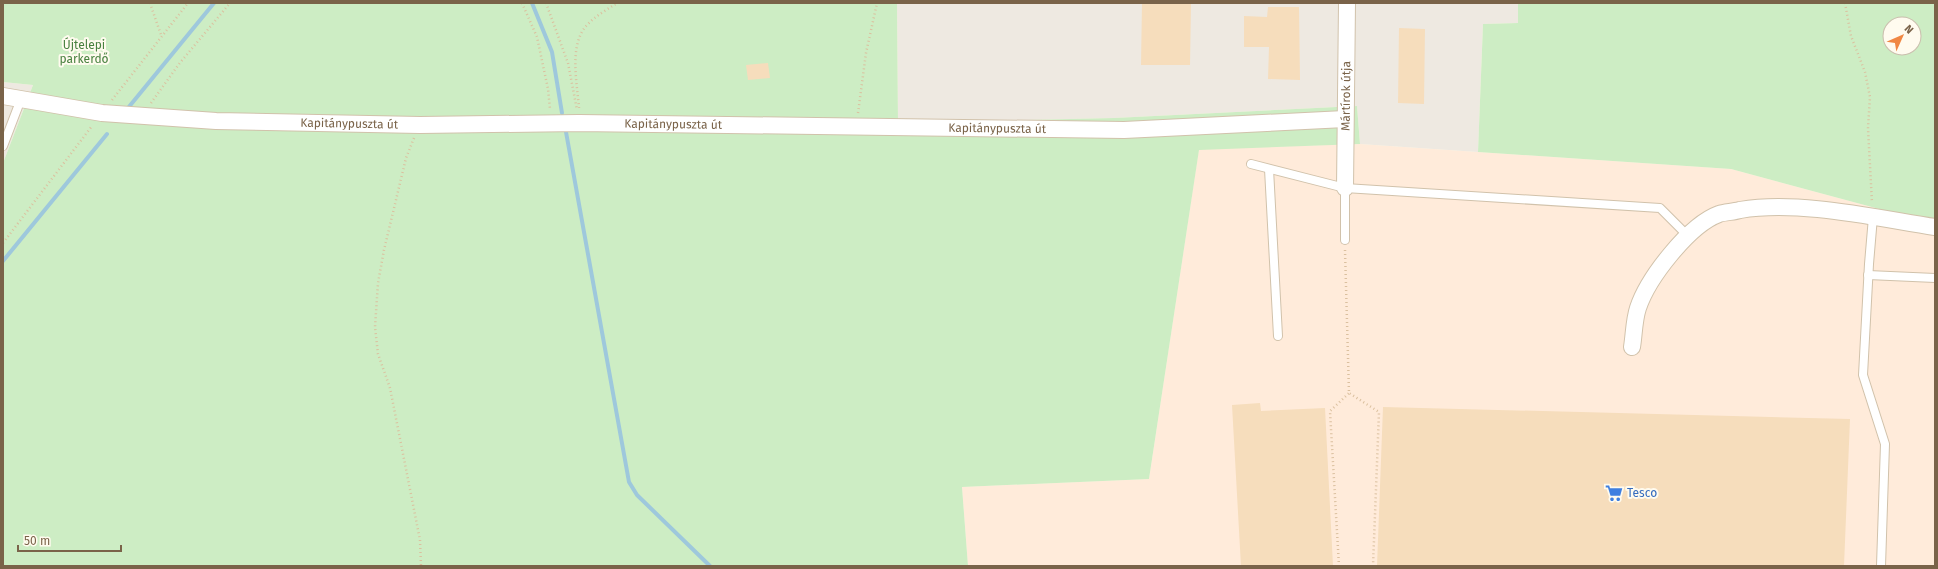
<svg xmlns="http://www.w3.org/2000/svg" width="1938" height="569" viewBox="0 0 1938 569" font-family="'Fira Sans',sans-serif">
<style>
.commercial{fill:#ffebda}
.industrial{fill:#eee9e1}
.green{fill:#cdedc4;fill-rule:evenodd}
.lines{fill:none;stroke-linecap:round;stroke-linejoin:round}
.stream{stroke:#9ec8dc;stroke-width:4}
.building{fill:#f6ddbc}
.service-casing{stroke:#d1c2ab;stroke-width:10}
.minor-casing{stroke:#d1c2ab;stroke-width:18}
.path{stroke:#dbc09f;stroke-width:2.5;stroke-dasharray:1 3;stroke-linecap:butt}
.service{stroke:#fff;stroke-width:8}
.minor{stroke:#fff;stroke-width:16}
.labels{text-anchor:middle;stroke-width:4;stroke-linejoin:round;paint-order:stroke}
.park-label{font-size:12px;fill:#48813f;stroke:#fffbef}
.street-label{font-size:12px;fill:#7a6349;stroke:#fffbef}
.shop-label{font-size:12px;fill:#366cbe;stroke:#fffbef;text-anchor:start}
</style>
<rect width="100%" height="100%" fill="#fef9e7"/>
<path class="commercial" d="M1360 144 1731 169 1935 224V566H968L962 487 1149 479 1199 149Z"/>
<g class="industrial">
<path d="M897 3H1518V23L1483 24 1478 152 1360 144 1357 106 1114 118 898 123Z"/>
<path d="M3 82 33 85 3 163Z"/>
</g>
<g class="green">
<path d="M3 3H897L898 123 1114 118 1357 106 1360 144 1199 150 1149 479 962 487 968 566H3V163L33 85 3 82Z"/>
<path d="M1518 3H1935V224L1731 169 1478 152 1483 24 1518 23ZM1890 24H1914V48H1890Z"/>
</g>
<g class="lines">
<g class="stream">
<path d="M532 3 552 52 562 113"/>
<path d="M128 108 214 3"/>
<path d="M566 132 629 482 637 495 710 566"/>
<path d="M3 261 107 134"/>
</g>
</g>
<g class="building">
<path d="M1142 3H1191L1190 65H1141Z"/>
<path d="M1268 7H1299L1300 80 1268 79 1269 47H1244V16L1267 17Z"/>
<path d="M1399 28 1425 29 1424 104 1398 103Z"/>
<path d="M768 63 770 78 748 80 746 65Z"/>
<path d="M1260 403 1261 411 1325 408 1333 566H1241L1232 405Z"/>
<path d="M1383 407 1850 419 1844 566H1377Z"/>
</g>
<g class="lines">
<g class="service-casing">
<g id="service">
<path d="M3 146 21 99"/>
<path d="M1251 164 1345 188 1660 208 1687 235"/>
<path d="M1269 169 1278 336"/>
<path d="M1345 188V240"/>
<path d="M1873 217 1869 264 1863 375 1885 444 1881 566"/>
<path d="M1868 275 1935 278"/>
</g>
</g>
<g class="minor-casing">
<g id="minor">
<path id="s1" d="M3 96 102 113 216 121 420 125 579 123 1124 130 1345 119"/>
<path id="s2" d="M1345 188 1347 3"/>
<path d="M1632 347C1634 335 1634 320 1638 308 1648 278 1689 225 1719 214 1725 212 1733 212 1740 210 1799 200 1876 218 1935 227"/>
</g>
</g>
<g class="path">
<path d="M150 3 161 35"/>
<path d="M522 3 537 37 548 89 550 109"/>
<path d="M546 3 568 63 577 110"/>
<path d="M1845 3 1851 36 1865 72 1870 97 1868 128 1872 203"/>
<path d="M112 100 188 3"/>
<path d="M151 103 179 64 230 3"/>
<path d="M579 108C577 82 568 42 589 23 597 15 608 9 617 3"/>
<path d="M858 113 866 53 877 3"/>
<path d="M414 138 406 158 384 250 378 283 375 327 378 354 390 388 420 540 421 566"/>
<path d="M3 243 92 126"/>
<path d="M1345 250 1349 393 1379 412 1373 566"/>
<path d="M1339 566 1330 411 1349 393"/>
</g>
<use href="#service" class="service"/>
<use href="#minor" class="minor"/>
</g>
<defs>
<g id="supermarket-bare" transform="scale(1.38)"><path d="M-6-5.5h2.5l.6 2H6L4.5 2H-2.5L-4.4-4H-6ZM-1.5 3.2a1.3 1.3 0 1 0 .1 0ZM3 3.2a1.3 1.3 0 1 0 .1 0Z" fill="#3f7fe0" stroke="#fffbef" stroke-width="2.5" paint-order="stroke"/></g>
</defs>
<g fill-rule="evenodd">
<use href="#supermarket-bare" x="1614" y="493"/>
</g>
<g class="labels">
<g class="park-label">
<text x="84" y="49">Újtelepi<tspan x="84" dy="14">parkerdő</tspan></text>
</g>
<g class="street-label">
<text dy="4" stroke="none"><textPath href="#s2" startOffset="92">Mártírok útja</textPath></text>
<text dy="4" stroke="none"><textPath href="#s1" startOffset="348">Kapitánypuszta út</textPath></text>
<text dy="4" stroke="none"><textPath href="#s1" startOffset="672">Kapitánypuszta út</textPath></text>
<text dy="4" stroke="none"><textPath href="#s1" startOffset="996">Kapitánypuszta út</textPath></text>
</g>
<g class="shop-label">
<text x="1627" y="497">Tesco</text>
</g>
</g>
<rect width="1938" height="569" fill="none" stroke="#7a6349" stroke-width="8"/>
<g transform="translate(1902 36) rotate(45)"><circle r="19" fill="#fffbef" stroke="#cabead"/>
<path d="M0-3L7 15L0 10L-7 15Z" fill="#f08743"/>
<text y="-6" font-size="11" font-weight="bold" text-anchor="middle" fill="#7a6349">N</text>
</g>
<path d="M18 545v6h103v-6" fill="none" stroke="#7a6349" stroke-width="2"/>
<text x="24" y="545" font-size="12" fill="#7a6349" stroke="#fffbef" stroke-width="3" paint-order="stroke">50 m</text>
</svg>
